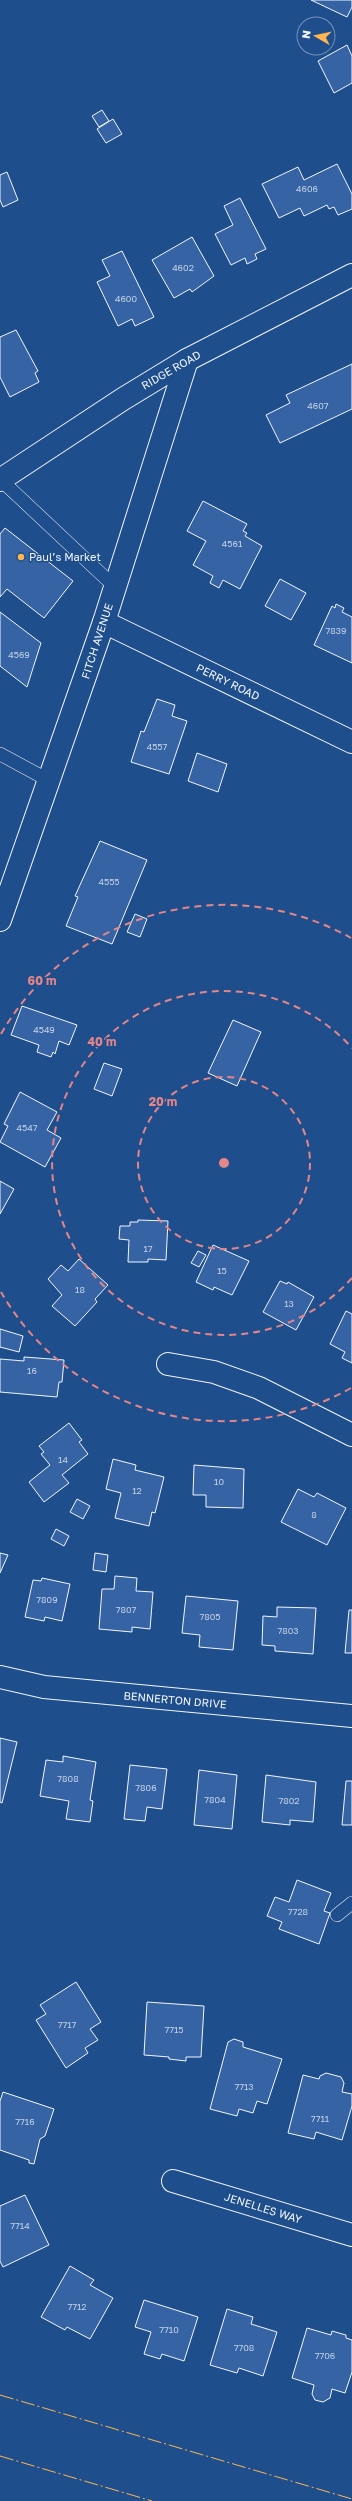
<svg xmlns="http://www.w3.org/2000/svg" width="352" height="2501" viewBox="0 0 352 2501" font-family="'Golos Text',sans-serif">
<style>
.building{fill:#3563a3;stroke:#f2f6ff}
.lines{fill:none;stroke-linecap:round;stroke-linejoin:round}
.lane-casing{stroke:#f2f6ff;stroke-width:14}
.street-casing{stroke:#f2f6ff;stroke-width:24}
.lane{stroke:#1f4e8c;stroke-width:13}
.street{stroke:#1f4e8c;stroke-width:22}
.power{stroke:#ffb74d;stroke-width:1;stroke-dasharray:14 3 2 3;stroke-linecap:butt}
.ring{fill:none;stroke:#e38589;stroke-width:2;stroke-dasharray:7 5}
.poi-dot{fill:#ffb74d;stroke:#1f4e8c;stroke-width:1.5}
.labels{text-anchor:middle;stroke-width:3;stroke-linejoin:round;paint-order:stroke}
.number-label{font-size:9px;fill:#c3d1e8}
.street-label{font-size:11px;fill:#f2f6ff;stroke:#1f4e8c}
.poi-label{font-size:11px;fill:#f2f6ff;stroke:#1f4e8c;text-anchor:start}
.centre{fill:#e38589;stroke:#1f4e8c;stroke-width:2}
.ring-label{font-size:12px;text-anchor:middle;font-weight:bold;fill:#e38589;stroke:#1f4e8c;stroke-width:3;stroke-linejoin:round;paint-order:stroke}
</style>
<rect width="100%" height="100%" fill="#1f4e8c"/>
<g class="building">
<path d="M311 0H352V7L347 17Z"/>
<path d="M347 45 352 56V83L334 93 318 61Z"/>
<path d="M102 110 109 121 99 127 92 116Z"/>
<path d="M113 119 122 134 106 143 97 129Z"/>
<path d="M337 164 352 194V209L338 215 334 207 329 209 327 205 304 216 300 208 279 218 262 184 298 167 304 180Z"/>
<path d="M7 172 18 200 3 207 0 200V175Z"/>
<path d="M240 198 266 249 255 254 257 259 247 264 245 258 231 265 215 234 233 225 224 206Z"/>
<path d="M192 237 214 276 192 292 190 289 174 298 152 260Z"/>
<path d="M122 251 154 317 135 326 132 319 118 326 97 282 110 276 102 260Z"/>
<path d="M16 330 38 371 35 373 39 382 10 397 0 377V337Z"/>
<path d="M352 364V409L280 443 266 415 290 403 286 395Z"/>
<path d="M203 501 247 524 243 531 247 533 245 536 262 546 240 589 223 580 219 588 210 583 213 576 193 565 206 541 187 531Z"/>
<path d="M5 528 73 581 44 618 7 589 0 597V534Z"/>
<path d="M280 579 306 593 291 620 265 606Z"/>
<path d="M336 604 344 608 342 612 352 617V663L314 645 332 606 335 608Z"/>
<path d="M0 612 41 643 27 687 0 666Z"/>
<path d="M157 699 175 705 172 716 187 721 169 774 131 762 141 731 144 732Z"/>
<path d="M197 753 227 764 218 792 188 781Z"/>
<path d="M100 841 147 860 112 944 66 926 78 897 75 896Z"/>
<path d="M135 914 147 919 140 937 127 932Z"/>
<path d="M22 1006 77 1025 69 1045 59 1041 55 1054 53 1052 51 1057 37 1052 39 1045 11 1035Z"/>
<path d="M233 1020 261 1032 237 1086 208 1073Z"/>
<path d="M104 1063 122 1069 112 1096 94 1089Z"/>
<path d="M20 1092 57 1112 47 1130 61 1138 45 1167 0 1142 8 1126 4 1124Z"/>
<path d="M0 1181 14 1189 0 1214Z"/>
<path d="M138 1220 168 1221 166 1260 148 1259V1262H128L129 1240 119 1239 120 1226H130V1222H138Z"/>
<path d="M213 1245 249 1261 232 1295 214 1287 213 1290 196 1282Z"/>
<path d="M198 1251 206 1255 199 1267 191 1263Z"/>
<path d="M79 1259 108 1285 95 1299 97 1302 75 1326 52 1306 62 1295 48 1279 61 1265 68 1271Z"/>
<path d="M280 1281 287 1284 288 1282 314 1297 296 1330 263 1312Z"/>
<path d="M346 1311 352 1314V1363L342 1358 345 1352 330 1344Z"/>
<path d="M0 1329 23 1336 19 1352 0 1347Z"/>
<path d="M24 1357 64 1360 62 1382H59L57 1397 0 1392V1359L24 1361Z"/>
<path d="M69 1423 82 1440 79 1442 88 1454 62 1475 69 1483 44 1502 29 1482 50 1465 41 1454 44 1452 39 1446Z"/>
<path d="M113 1459 136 1465 135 1470 164 1477 155 1513 152 1512 149 1526 115 1518 121 1493 106 1489Z"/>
<path d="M194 1465 244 1469 243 1508 206 1507V1495H193Z"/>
<path d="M298 1489 314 1497 317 1493 346 1508 327 1545 281 1522Z"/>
<path d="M77 1499 90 1506 83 1519 70 1512Z"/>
<path d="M56 1529 69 1536 64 1546 51 1539Z"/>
<path d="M0 1553 8 1555 0 1573Z"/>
<path d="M95 1553 108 1555 106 1572 93 1570Z"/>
<path d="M115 1576 137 1578 136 1591 153 1592 150 1629 132 1627V1632L99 1629 102 1589H114Z"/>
<path d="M42 1578 70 1584 62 1621 45 1617 44 1621 25 1617 33 1580 41 1581Z"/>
<path d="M186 1596 238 1601 233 1650 199 1647 200 1635 182 1633Z"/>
<path d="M277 1607 316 1608 313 1654 275 1651V1646L262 1645 263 1616 277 1617Z"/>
<path d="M349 1610H352V1653H345Z"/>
<path d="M0 1738 17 1742 2 1803 0 1802Z"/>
<path d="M63 1756 96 1762 90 1800 93 1801 90 1822 66 1819 69 1801 40 1796 46 1760 63 1762Z"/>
<path d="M130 1765 167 1769 162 1809 147 1807 145 1821 124 1819Z"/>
<path d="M199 1770 237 1775 232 1829 194 1825Z"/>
<path d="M266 1775 316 1782 313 1822 290 1820V1825L262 1822Z"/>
<path d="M346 1781H352V1825H342Z"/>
<path d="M297 1880 331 1893 324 1911 330 1913 319 1944 279 1929 282 1922 267 1916 275 1897 289 1902Z"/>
<path d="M76 1982 101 2022 90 2029 98 2040 85 2048 88 2053 66 2068 36 2020 46 2014 40 2005Z"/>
<path d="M147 2002 204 2006 201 2057H186V2061L169 2059V2057L144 2055Z"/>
<path d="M234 2039 243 2042V2047L282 2059 267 2104 257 2101 253 2113 239 2109 237 2116 210 2109 228 2042Z"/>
<path d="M326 2073 341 2077 344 2083 342 2092 352 2094V2106L342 2140 316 2132 314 2139 288 2133 303 2075 319 2079 320 2076Z"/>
<path d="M3 2092 54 2109 45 2136 40 2139 34 2164 29 2163V2160L0 2150V2101Z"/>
<path d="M25 2195 49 2245 3 2267 0 2261V2206Z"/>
<path d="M70 2266 94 2280 90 2285 113 2298 90 2339 67 2327 65 2330 41 2317Z"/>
<path d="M144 2300 198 2317 184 2361 162 2354 160 2359 144 2354 151 2332 135 2327Z"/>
<path d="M227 2309 253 2317 251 2324 277 2332 263 2376 239 2368 237 2373 210 2365Z"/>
<path d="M307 2328 331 2335 332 2331 346 2335V2338L352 2340V2372L345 2393 332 2389 330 2398 323 2402 315 2400 312 2394 314 2385 292 2378Z"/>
</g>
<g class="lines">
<g class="lane-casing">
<g id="lane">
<path d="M1 480 115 587"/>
<path d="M0 754 50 781"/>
<path d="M337 1915 352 1903"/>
</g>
</g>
<g class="street-casing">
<g id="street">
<path d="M0 480 123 399 187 360 352 275"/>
<path d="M104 622 352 742"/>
<path d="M0 920 104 622 187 360"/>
<path d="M168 1364 214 1372 259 1388 352 1435"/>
<path d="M0 1677 44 1687 352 1716"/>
<path d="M173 2181 352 2235"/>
</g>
</g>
<use href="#lane" class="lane"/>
<use href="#street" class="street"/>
<g class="power">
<path d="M0 2395 352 2499"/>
<path d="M0 2456 152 2501"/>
</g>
</g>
<g class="ring">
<circle cx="224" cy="1163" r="86"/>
<path d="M352 1278A172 172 0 1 1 352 1048"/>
<path d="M351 1388A258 258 0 0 1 1 1292M1 1034A258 258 0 0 1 351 938"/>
</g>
<circle class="poi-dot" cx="21" cy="557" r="4"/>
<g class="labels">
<g class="number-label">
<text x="307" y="192">4606</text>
<text x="183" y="271">4602</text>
<text x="126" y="302">4600</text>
<text x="318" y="409">4607</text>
<text x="232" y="547">4561</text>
<text x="336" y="634">7839</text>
<text x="19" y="658">4569</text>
<text x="157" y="750">4557</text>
<text x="109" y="885">4555</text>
<text x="44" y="1033">4549</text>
<text x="27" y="1131">4547</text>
<text x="148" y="1252">17</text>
<text x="222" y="1274">15</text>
<text x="80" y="1293">18</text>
<text x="289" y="1307">13</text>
<text x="32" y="1374">16</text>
<text x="63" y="1463">14</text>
<text x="219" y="1485">10</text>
<text x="137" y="1494">12</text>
<text x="314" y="1518">8</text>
<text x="47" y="1603">7809</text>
<text x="126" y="1613">7807</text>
<text x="210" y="1620">7805</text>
<text x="288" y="1634">7803</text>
<text x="68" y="1782">7808</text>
<text x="146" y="1791">7806</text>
<text x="215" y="1803">7804</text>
<text x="289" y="1804">7802</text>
<text x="298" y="1915">7728</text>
<text x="67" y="2028">7717</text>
<text x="174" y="2033">7715</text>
<text x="244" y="2090">7713</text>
<text x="320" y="2122">7711</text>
<text x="25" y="2125">7716</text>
<text x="20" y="2229">7714</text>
<text x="77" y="2310">7712</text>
<text x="169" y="2333">7710</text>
<text x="244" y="2351">7708</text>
<text x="325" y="2359">7706</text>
</g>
<g class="street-label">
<text transform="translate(171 370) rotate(-30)" y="4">RIDGE ROAD</text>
<text transform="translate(97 641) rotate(-72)" y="4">FITCH AVENUE</text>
<text transform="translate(228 682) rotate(26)" y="4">PERRY ROAD</text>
<text transform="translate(175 1700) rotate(5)" y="4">BENNERTON DRIVE</text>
<text transform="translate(263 2208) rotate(17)" y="4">JENELLES WAY</text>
</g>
<g class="poi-label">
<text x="29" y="561">Paul’s Market</text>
</g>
</g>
<circle cx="224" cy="1163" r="6" class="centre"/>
<g class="ring-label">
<text x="42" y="985">60 m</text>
<text x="102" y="1046">40 m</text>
<text x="163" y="1106">20 m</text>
</g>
<g transform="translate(316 36) rotate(279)"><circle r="19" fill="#1f4e8c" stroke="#7391ba"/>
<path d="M0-3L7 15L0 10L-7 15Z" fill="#ffb74d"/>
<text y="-6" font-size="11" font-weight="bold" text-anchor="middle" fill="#f2f6ff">N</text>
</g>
</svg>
